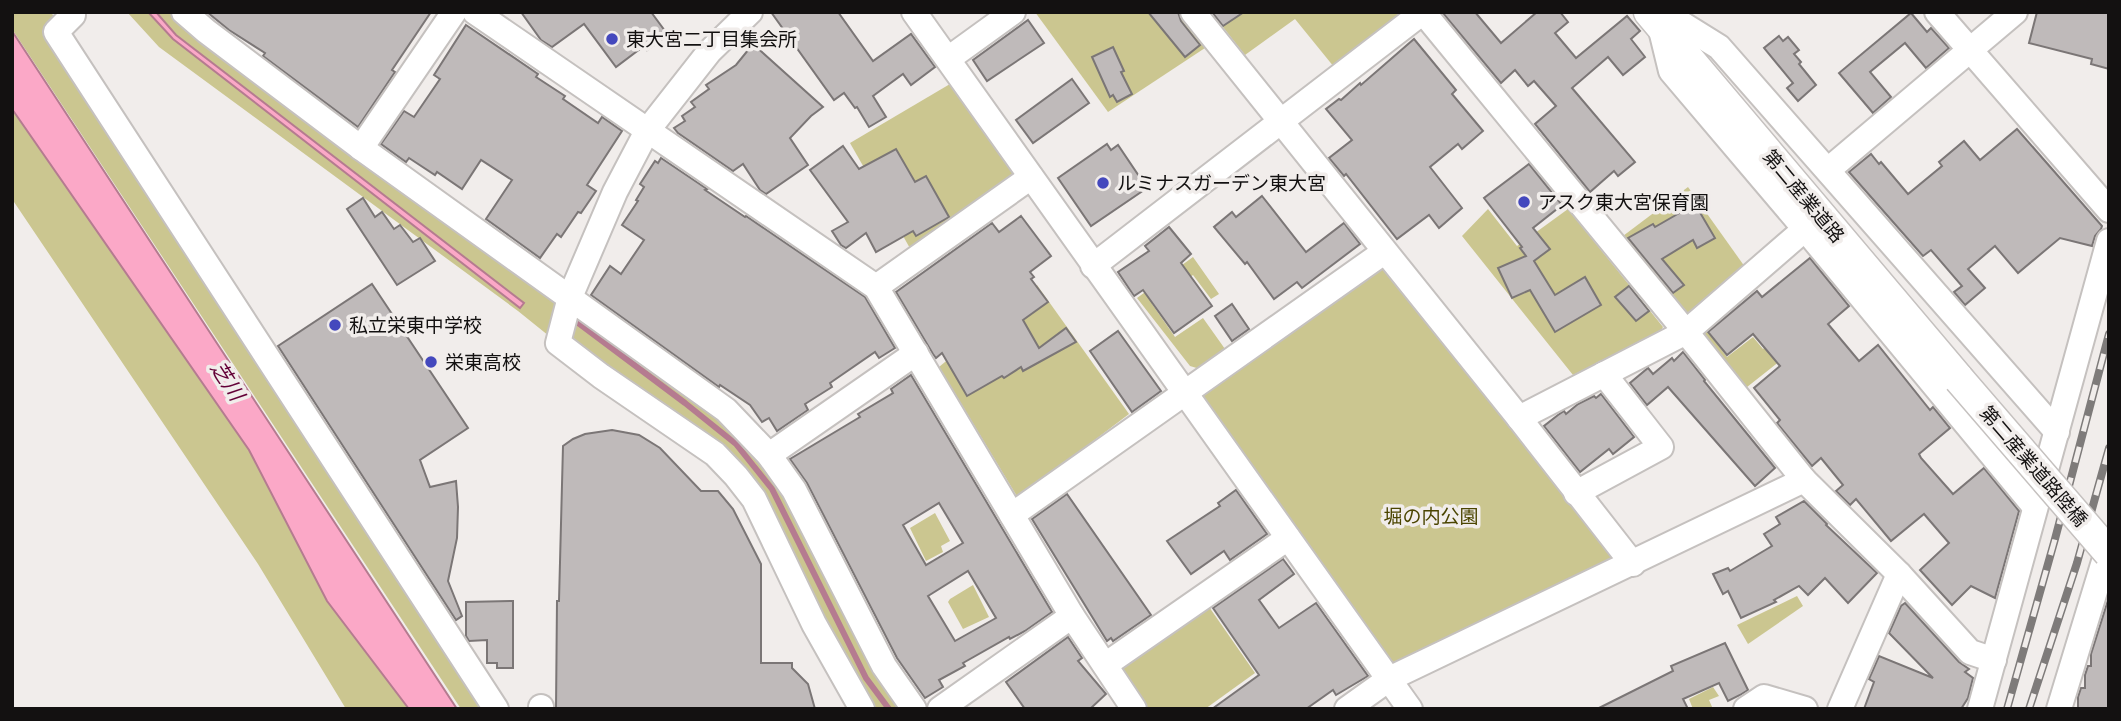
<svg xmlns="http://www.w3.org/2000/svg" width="2121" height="721" viewBox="0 0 2121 721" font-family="Barlow,'Noto Sans JP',sans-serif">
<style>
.green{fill:#cbc690}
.water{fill:#fba8c7;stroke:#b57b90;stroke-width:2}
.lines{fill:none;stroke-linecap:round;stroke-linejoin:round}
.stream{stroke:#b57b90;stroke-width:6}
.building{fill:#bfbaba;stroke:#7b7676;stroke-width:2;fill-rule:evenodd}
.minor-casing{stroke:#c5c1bf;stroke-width:28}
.major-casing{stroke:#c5c1bf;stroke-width:33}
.minor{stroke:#fff;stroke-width:24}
.major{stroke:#fff;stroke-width:30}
.rail-casing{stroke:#7e7b7a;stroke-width:8}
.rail{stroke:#f1edeb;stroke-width:5;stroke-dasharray:16;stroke-linecap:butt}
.major-bridge-casing{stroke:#c5c1bf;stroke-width:33;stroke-linecap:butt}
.major-bridge{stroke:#fff;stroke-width:30}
.poi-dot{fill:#4448bd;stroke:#f1edeb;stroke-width:2.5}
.labels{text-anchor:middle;stroke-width:7;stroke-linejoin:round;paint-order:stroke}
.poi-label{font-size:19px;fill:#131111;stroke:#f1edeb;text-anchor:start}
.street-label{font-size:19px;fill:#131111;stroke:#f1edeb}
.park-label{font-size:19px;fill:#4b4501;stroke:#f1edeb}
.water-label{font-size:21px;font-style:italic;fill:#630037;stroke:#f1edeb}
</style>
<rect width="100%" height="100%" fill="#f1edeb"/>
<g class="green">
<path d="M12 12H51L489 709H461L12 29Z"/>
<path d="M127 12H184L558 297 549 336 518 311 159 47Z"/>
<path d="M1035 12H1181L1208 46 1108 112Z"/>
<path d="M1211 12H1399L1398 15 1334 67 1295 19 1245 55Z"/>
<path d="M950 84 1014 168 1012 179 911 250 850 143Z"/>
<path d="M12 109 249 450 327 601 409 709H346L258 564 12 199Z"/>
<path d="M1688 187 1745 267 1691 316 1680 314 1619 239Z"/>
<path d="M1488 209 1517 246 1568 209 1663 327 1659 334 1573 375 1462 236Z"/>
<path d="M1384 252 1633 564 1389 679 1184 393Z"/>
<path d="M1193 257 1219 294 1211 299 1193 275 1152 304 1175 337 1203 318 1225 349 1200 369 1190 366 1137 298Z"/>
<path d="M1037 285 1129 414 1018 498 939 367Z"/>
<path d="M570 297 769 455 914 709H862L754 499 558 343Z"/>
<path d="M1797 320 1823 327 1742 391 1696 333 1704 327 1727 357 1753 337 1763 349Z"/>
<path d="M935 513 950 541 941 546 943 552 926 561 910 528Z"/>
<path d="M973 585 989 617 963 629 948 602 950 599Z"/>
<path d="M1797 596 1803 606 1748 644 1737 625Z"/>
<path d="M1207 604 1255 673 1205 709H1149L1133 692 1118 668Z"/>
<path d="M1713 687 1719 696 1709 700 1713 709H1693L1689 699Z"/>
</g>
<g class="water">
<path d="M148 12H156L176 35 524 303 520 308 173 39Z"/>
<path d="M12 31 457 709H409L327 601 249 450 12 109Z"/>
</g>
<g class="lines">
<path class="stream" d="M577 322 685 403 736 444 772 489 866 678 889 709"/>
</g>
<g class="building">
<path d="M207 12H431L392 70 395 72 358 127 263 56 265 53 229 30Z"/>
<path d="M521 12H651L668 35 647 50 644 46 616 67 584 24 552 47 541 40Z"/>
<path d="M771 12H838L873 61 911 34 935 67 911 85 903 74 873 96 886 117 869 127 857 107 855 108 844 93 834 100Z"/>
<path d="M1148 12H1178L1181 21 1200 45 1185 57Z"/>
<path d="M1212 12H1244L1223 26Z"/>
<path d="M1442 12H1475L1501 43 1537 12H1560L1568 22 1555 33 1576 58 1627 16 1640 31 1631 39 1645 57 1623 75 1608 57 1572 88 1635 162 1618 176 1614 171 1590 192 1535 124 1556 106 1534 81 1528 86 1515 70 1501 83Z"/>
<path d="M2037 12H2109V69L2091 64 2092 59 2029 43Z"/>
<path d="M1911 13 1927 32 1931 28 1949 48 1926 68 1905 43 1870 72 1891 97 1873 113 1839 73Z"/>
<path d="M1028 20 1044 43 987 81 973 60Z"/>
<path d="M466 25 538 74 536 77 565 96 563 99 598 123 602 117 622 131 587 185 596 191 581 213 578 212 561 237 557 234 540 258 486 219 512 180 481 160 462 189 437 172 435 175 409 158 406 162 381 144 404 111 414 117 440 79 434 75Z"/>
<path d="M1779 36 1783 41 1788 37 1799 50 1794 54 1801 62 1799 64 1816 85 1798 101 1787 88 1793 83 1764 48Z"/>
<path d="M1414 39 1456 90 1452 94 1483 131 1462 149 1458 144 1430 167 1462 208 1439 228 1429 215 1397 239 1346 174 1344 176 1329 158 1352 140 1326 109 1339 99 1341 100 1360 83 1361 85Z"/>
<path d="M753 44 823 107 811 116 790 138 808 165 766 194 760 190 743 164 733 171 678 133 674 128 685 121 682 116 695 107 691 102 709 89 706 85 736 65Z"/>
<path d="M1113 47 1124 71 1121 72 1132 94 1117 102 1113 95 1110 97 1092 57Z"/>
<path d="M1072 79 1089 103 1033 143 1016 120Z"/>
<path d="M2017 129 2102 226 2101 229 2095 236 2092 246 2060 238 2018 273 1995 246 1968 269 1985 288 1965 305 1954 292 1962 286 1931 250 1923 256 1849 172 1871 154 1879 164 1881 162 1908 194 1942 166 1939 162 1964 141 1980 160Z"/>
<path d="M1107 144 1111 150 1118 145 1147 188 1091 226 1058 178Z"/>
<path d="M843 146 859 169 896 149 915 182 926 176 949 217 916 236 913 231 876 252 866 233 846 248 841 245 832 231 848 222 810 170Z"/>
<path d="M661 158 707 189 705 190 745 217 746 216 865 297 895 348 879 358 875 352 830 383 832 387 805 404 808 410 777 431 769 418 762 422 750 405 720 385 719 387 591 295 610 266 621 274 644 240 622 225 638 201 636 200 644 187 640 184 655 161 658 163Z"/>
<path d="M1529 164 1562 205 1533 228 1550 249 1534 261 1555 295 1585 277 1601 305 1555 332 1530 290 1512 298 1498 268 1526 256 1520 248 1522 247 1484 198Z"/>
<path d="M1262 196 1306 252 1344 223 1360 244 1302 288 1297 282 1274 299 1247 262 1245 264 1214 227 1232 212 1236 217Z"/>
<path d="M363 198 375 217 382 212 394 229 400 225 413 242 420 238 435 261 397 285 347 209Z"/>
<path d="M1695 204 1715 238 1697 248 1693 240 1662 259 1684 285 1673 293 1628 238 1653 224 1655 227Z"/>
<path d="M1021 216 1051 256 1030 272 1034 277 1031 279 1048 302 1023 320 1039 348 1066 328 1076 342 1023 371 1021 367 1004 378 1002 376 967 396 942 353 936 358 933 354 896 292 992 223 999 232Z"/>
<path d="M1169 227 1191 254 1181 263 1212 306 1174 333 1143 290 1134 296 1118 272 1149 251 1145 246Z"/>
<path d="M1810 258 1849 306 1828 324 1859 361 1878 345 1930 410 1933 407 1950 428 1919 454 1921 458 1953 494 1984 468 2019 511 1995 598 1971 586 1952 605 1920 570 1949 543 1924 514 1891 541 1856 499 1850 505 1836 491 1843 485 1821 458 1812 466 1777 423 1780 420 1754 388 1780 366 1753 334 1727 355 1708 332 1757 291 1762 297Z"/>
<path d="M372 284 468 428 420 460 430 487 456 481 458 507 457 538 448 581 462 616 456 620 278 346Z"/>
<path d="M1629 286 1649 311 1636 321 1615 297Z"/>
<path d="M1232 304 1249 329 1232 341 1215 316Z"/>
<path d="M1118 331 1161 391 1132 412 1090 351Z"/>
<path d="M1683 352 1705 380 1704 381 1775 468 1755 486 1668 387 1647 405 1630 383 1648 368 1653 374 1672 358 1674 361Z"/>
<path d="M911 375 1052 612 1025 631 1010 639 1009 637 963 663 965 666 939 680 943 687 925 698 897 658 807 483 790 459 860 417 858 414 893 393 891 389ZM939 503 963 543 926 565 903 525ZM968 571 996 618 955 641 928 596Z"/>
<path d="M1601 394 1634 437 1613 454 1609 449 1580 472 1544 426 1558 415 1564 411 1566 414 1578 404 1594 396 1596 398Z"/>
<path d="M612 430 639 435 660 448 701 491H718L733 509 761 564V663H792V668L808 684 815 709H556L557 601H559L563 446 573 439 585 434Z"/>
<path d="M1236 490 1267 534 1230 560 1224 551 1191 574 1167 541 1220 506 1218 503Z"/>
<path d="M1067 494 1151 615 1113 641 1111 638 1107 641 1032 519Z"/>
<path d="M1804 501 1827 524 1826 525 1877 573 1848 603 1825 578 1808 595 1799 586 1774 600 1776 602 1741 618 1728 591 1723 594 1713 574 1728 568 1730 571 1772 546 1764 534 1780 524 1776 517Z"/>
<path d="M1283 559 1294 574 1259 600 1279 628 1316 603 1368 676 1336 695 1333 690 1306 709H1212L1259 675 1213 608Z"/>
<path d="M2109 597 2108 709H2078V697L2081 688H2085V675L2088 666H2091V654Z"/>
<path d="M513 601V668H497V663H487V640L469 641 466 636V602Z"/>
<path d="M1905 603 1959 662 1969 669 1965 672 1973 678 1968 698 1961 709H1864L1874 682 1869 679 1879 656 1933 678 1889 633 1901 606Z"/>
<path d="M1068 637 1082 658 1078 661 1106 694 1090 709H1025L1006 682Z"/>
<path d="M1725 643 1748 690 1740 695 1728 701 1719 683 1683 699 1688 709H1597L1673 671 1671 666Z"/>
</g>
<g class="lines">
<g class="minor-casing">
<g id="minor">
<path d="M184 12 206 31 361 148 726 410 769 455 794 490 884 666 914 709"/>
<path d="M475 12 876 287 1072 616 1134 709"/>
<path d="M750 12 709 52 647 131 615 192 570 297 558 343 601 376 715 454 736 476 754 499 814 624 862 709"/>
<path d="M914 12 1410 709"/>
<path d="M1193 12 1519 418 1633 564"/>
<path d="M1423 12 1686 332 1804 480 1899 574 1970 652 1994 660"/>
<path d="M1937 12 2109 210"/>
<path d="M73 15 56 32 496 709"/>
<path d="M1674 19 1719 47 2057 432"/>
<path d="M1660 26 1671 71 1805 229 2035 507"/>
<path d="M948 59 1013 12"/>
<path d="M361 148 454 12"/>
<path d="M1828 170 2015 12"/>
<path d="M1093 266 1423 12"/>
<path d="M876 287 1031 177"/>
<path d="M1519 418 1686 332 1805 229"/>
<path d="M769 455 916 353"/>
<path d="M1576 493 1661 447 1604 374"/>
<path d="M1012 515 1384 252"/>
<path d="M1105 665 1288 538"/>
<path d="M541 709V707"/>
<path d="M940 709 1072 616"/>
<path d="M1347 709 1389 679 1804 480"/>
<path d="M1746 709 1764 697 1805 709"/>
<path d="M1840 709 1899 574"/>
<path d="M1980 709 2109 241"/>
<path d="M2059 709 2109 545"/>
</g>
</g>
<g class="major-casing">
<path id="major" d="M1649 12 1959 379"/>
</g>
<use href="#minor" class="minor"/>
<use href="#major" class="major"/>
<g class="rail-casing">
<g id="rail">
<path d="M2007 709 2055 539 2109 334"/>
<path d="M2029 709 2077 563 2109 448"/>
</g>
</g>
<use href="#rail" class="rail"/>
<g class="major-bridge-casing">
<path id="major-bridge" d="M1959 379 2109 553"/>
</g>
<use href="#major-bridge" class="major-bridge"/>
</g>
<g class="poi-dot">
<circle cx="612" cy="39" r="7"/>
<circle cx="1103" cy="183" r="7"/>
<circle cx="1524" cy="202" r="7"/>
<circle cx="335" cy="325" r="7"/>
<circle cx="431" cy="362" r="7"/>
</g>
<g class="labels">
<g class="poi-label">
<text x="626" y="46">東大宮二丁目集会所</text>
<text x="1117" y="190">ルミナスガーデン東大宮</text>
<text x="1538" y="209">アスク東大宮保育園</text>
<text x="349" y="332">私立栄東中学校</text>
<text x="445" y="369">栄東高校</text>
</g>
<g class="street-label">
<text transform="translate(1804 196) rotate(50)" y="7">第二産業道路</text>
<text transform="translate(2034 466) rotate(49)" y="7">第二産業道路陸橋</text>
</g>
<g class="park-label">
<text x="1431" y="523">堀の内公園</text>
</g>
<g class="water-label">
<text transform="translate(227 381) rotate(57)" y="7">芝川</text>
</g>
</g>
<rect width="2121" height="721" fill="none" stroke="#131111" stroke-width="28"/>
</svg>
